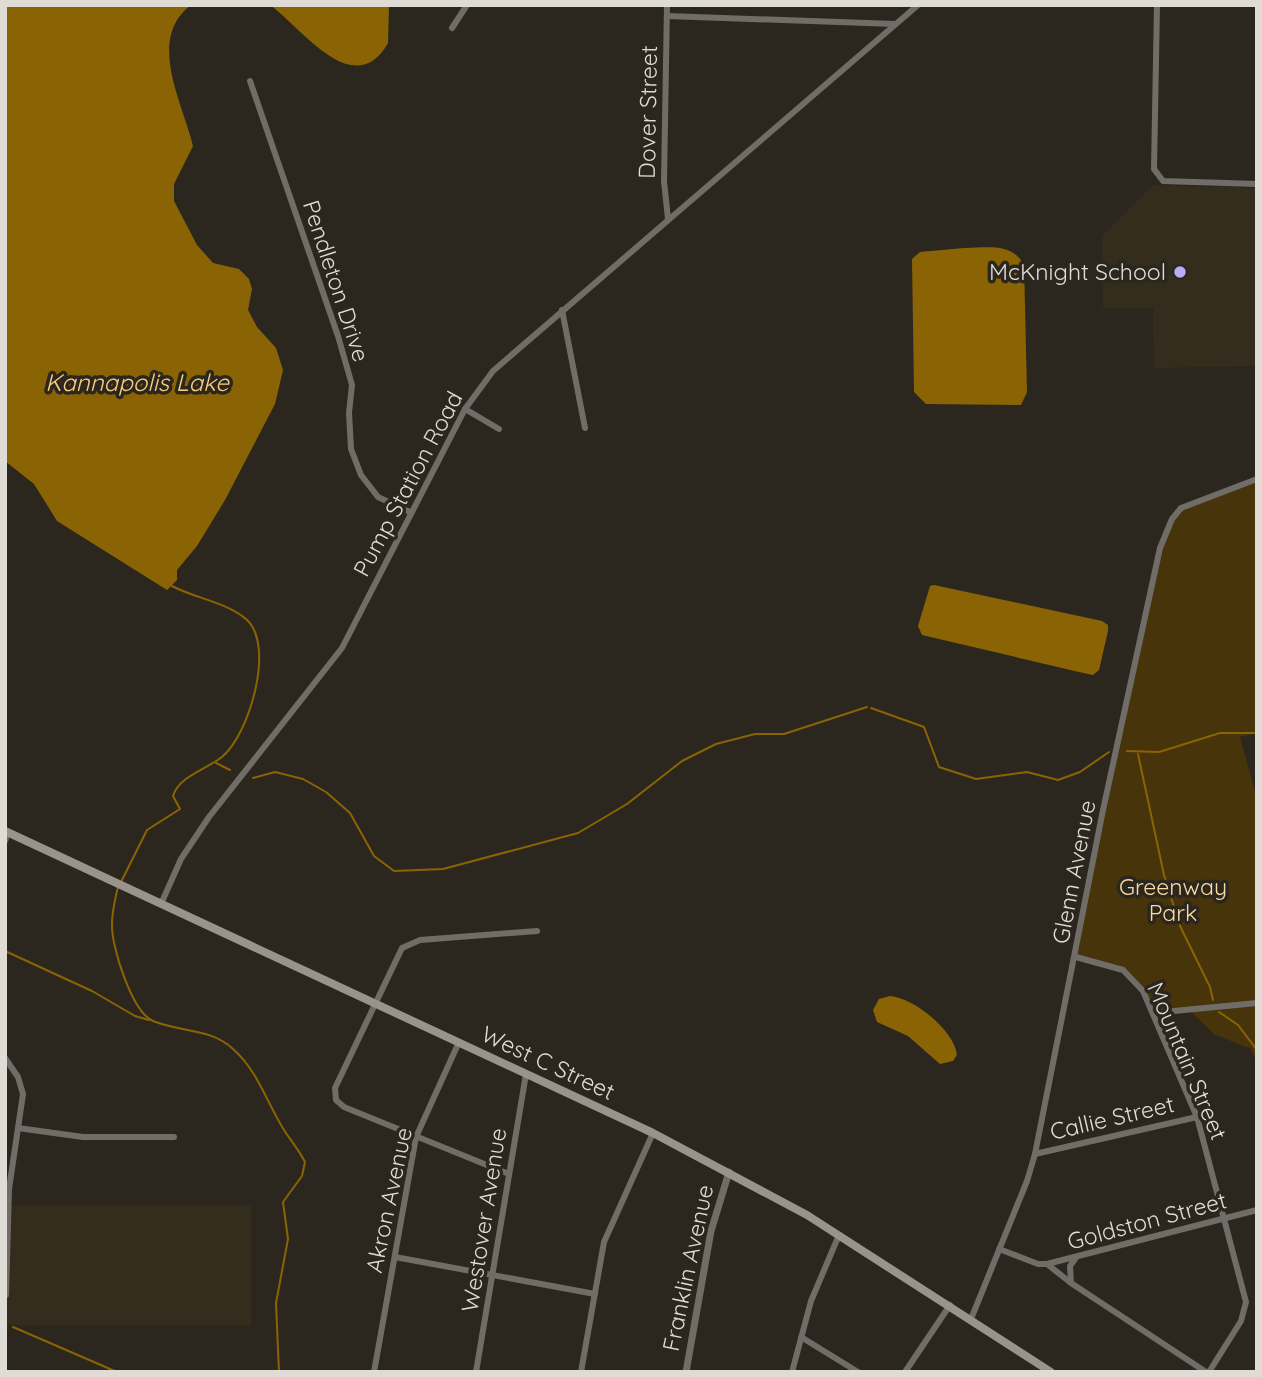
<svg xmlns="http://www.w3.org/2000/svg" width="1262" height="1377" viewBox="0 0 1262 1377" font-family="Quicksand,sans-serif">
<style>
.built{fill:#342c1d}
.green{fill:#47340a}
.water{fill:#8a6404}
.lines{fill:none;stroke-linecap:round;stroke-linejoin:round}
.stream{stroke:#8a6404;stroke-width:2}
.minor{stroke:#706d68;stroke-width:6}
.tertiary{stroke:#706d68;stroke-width:7}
.secondary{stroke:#98948d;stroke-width:8}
.poi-dot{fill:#b9abf7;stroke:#2c271e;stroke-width:2.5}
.labels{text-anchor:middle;stroke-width:7;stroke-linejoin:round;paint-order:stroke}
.street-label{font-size:23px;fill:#dfdcd6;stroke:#2c271e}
.poi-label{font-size:23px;fill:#dfdcd6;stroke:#2c271e;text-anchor:end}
.park-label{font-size:23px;fill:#fadaa0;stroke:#2c271e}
.water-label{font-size:24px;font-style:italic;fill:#f9ce7d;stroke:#2c271e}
</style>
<rect width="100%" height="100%" fill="#2c271e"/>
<g class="built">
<path d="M1153 185 1257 188V366L1154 368 1153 308H1103L1102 236Z"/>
<rect x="5" y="1206" width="246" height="119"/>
</g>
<path class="green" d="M1257 479V733L1240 737 1257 799V1061L1251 1049 1214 1034 1188 1009 1153 1013C1131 968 1121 970 1076 957L1103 810 1160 548 1181 508Z"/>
<g class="water">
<path d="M5 5H191C146 39 183 103 193 146L174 184V201L197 245 213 263 239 269 249 279 252 289 248 310 257 327 276 348 283 370 275 404 225 500 197 546 177 570V580L167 590 57 521 34 484 5 461Z"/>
<path d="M270 5H389L388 43C354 103 301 27 270 5Z"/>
<path d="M964 248C987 248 1012 242 1024 265L1027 392 1021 405 926 404 914 392 912 259 920 252Z"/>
<path d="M934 585 1102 621 1108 625V631L1099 670 1093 675 1079 672 922 635 918 626 930 586Z"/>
<path d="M890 996C914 998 954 1030 957 1055L953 1061 940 1064 908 1036 877 1022 873 1010 879 999Z"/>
</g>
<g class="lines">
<g class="stream">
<path d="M871 708 924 727 939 767 976 779 1027 772 1058 780 1080 772 1109 752"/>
<path d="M1127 751 1159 752 1220 733H1257"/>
<path d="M1138 754 1164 875 1180 926 1210 987 1213 1000"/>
<path d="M216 763 230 770"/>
<path d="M253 778 275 772 303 779 326 792 350 813 374 856 394 871 443 869 578 833 627 804 682 761 716 744 755 734H784L867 707"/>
<path d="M121 882 147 830 180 809 173 796C179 776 207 769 222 757 249 735 276 645 246 619 226 602 194 598 172 586"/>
<path d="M118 887C115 899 112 912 112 924 111 946 132 1012 153 1021 179 1032 211 1028 233 1049 258 1071 267 1103 284 1130 291 1141 299 1150 305 1162L302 1176 283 1202 288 1239 276 1303 279 1372"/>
<path d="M5 951 92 991 135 1016 149 1020"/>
<path d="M1219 1012 1238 1025 1257 1050"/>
<path d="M13 1327 117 1372"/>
</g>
<g class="minor">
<path d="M667 5 664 181 668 219"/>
<path d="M1157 5 1154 169 1163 181 1257 184"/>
<path d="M667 16 895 24"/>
<path d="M452 28 467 5"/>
<path d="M250 81 338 336 352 385 349 413 351 449 361 475 378 497 410 512"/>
<path d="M562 310 585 428"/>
<path d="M465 409 499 429"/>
<path d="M5 841 8 833"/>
<path d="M161 904 181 859 209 817 342 648 465 409 493 371 918 5"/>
<path d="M1076 957 1123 970 1143 991 1197 1117 1246 1302 1241 1321 1209 1372"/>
<path d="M1153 1013 1257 1003"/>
<path d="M5 1058 18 1077 23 1094 9 1189 6 1295"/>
<path d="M18 1128 83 1137H174"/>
<path d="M1035 1154 1197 1117"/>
<path d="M509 1174 344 1107 336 1100 335 1088 402 948 420 940 537 931"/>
<path d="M999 1249 1038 1264H1047L1071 1283"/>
<path d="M395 1257 595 1294"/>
<path d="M1075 1259 1070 1266 1071 1283 1206 1372"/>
<path d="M1047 1264 1257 1210"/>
<path d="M971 1319 1027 1181 1035 1154 1103 810 1160 548 1172 519 1181 508 1257 479"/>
<path d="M801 1337 858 1372"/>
<path d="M374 1372 416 1137 459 1042"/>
<path d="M476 1372 526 1074"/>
<path d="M581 1372 604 1242 653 1133"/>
<path d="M792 1372 811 1301 839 1235"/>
<path d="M905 1372 950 1305"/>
</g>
<path class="tertiary" d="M686 1372 711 1231 729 1172"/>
<path class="secondary" d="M5 831 653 1133 807 1215 1051 1372"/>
</g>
<circle class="poi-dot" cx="1180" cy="272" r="7"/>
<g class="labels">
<g class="street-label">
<text transform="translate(648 112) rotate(-89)" y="8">Dover Street</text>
<text transform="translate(336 281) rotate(72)" y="8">Pendleton Drive</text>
<text transform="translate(408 484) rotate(-62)" y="8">Pump Station Road</text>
<text transform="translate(1074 872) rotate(-79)" y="8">Glenn Avenue</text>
<text transform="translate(1187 1061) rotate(67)" y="8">Mountain Street</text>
<text transform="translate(548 1063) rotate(25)" y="8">West C Street</text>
<text transform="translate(1112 1118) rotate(-13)" y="8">Callie Street</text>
<text transform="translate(389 1200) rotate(-78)" y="8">Akron Avenue</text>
<text transform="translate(484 1220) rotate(-81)" y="8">Westover Avenue</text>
<text transform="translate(1147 1221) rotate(-15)" y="8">Goldston Street</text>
<text transform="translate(688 1268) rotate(-78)" y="8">Franklin Avenue</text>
</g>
<g class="poi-label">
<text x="1166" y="280">McKnight School</text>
</g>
<g class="park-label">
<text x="1173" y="895">Greenway<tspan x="1173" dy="26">Park</tspan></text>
</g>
<g class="water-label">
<text x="137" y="391">Kannapolis Lake</text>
</g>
</g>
<rect width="1262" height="1377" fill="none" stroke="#dfdcd6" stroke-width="14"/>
</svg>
